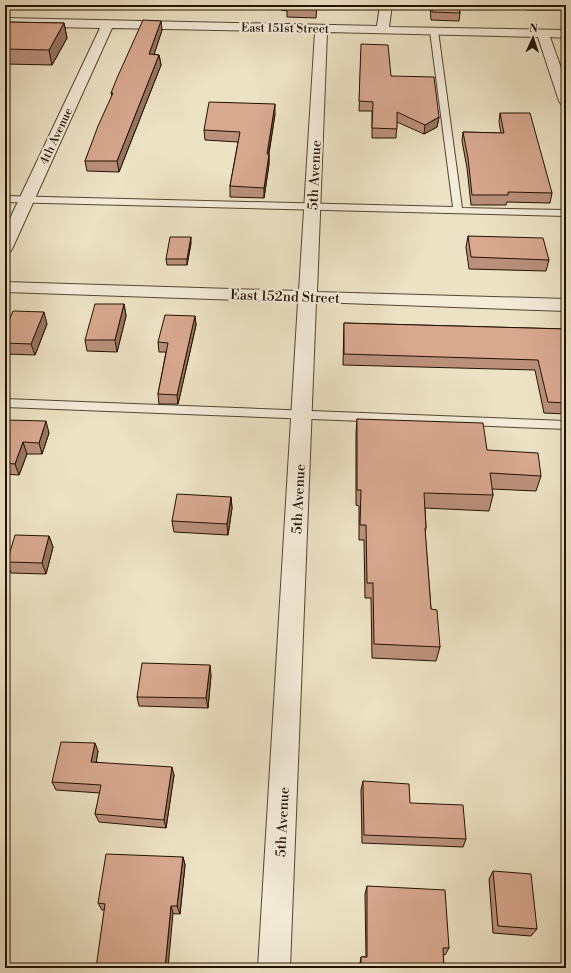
<svg xmlns="http://www.w3.org/2000/svg" width="571" height="973" viewBox="0 0 571 973" font-family="'Libre Bodoni',serif">
<style>
.lines{fill:none;stroke-linecap:round;stroke-linejoin:round}
.service-casing{stroke:#554631;stroke-width:2}
.minor-casing{stroke:#554631;stroke-width:2}
.service{fill:#f3ecd9;fill-rule:evenodd}
.minor{fill:#f3ecd9;fill-rule:evenodd}
.wall{fill:#ba907b;stroke:#231200}
.shaded-wall{fill:#977664;stroke:#231200}
.building{fill:#d8a88f;stroke:#231200}
.labels{text-anchor:middle;stroke-width:4;stroke-linejoin:round;paint-order:stroke}
.far-street-label{font-size:12px;fill:#231200;stroke:#f3ecd9}
.street-label{font-size:14px;fill:#231200;stroke:#f3ecd9}
</style>
<rect width="100%" height="100%" fill="#ece2c4"/>
<filter id="stains"><feTurbulence type="fractalNoise" baseFrequency=".005" numOctaves="4"/><feColorMatrix values="0 0 0 0 .2 0 0 0 0 .09 0 0 0 0 .02 0 0 0 .5 -.17"/></filter>
<radialGradient id="worn" r=".72"><stop offset=".6" stop-color="#630" stop-opacity="0"/><stop offset="1" stop-color="#630" stop-opacity=".3"/></radialGradient>
<g class="lines">
<g class="service-casing">
<g id="service">
<path d="M431 29H434L438 31 462 208 566 210V216L5 202V196L453 207 430 31Z"/>
<path d="M5 399 566 421V429L5 407Z"/>
</g>
</g>
<g class="minor-casing">
<path id="minor" d="M380 5H392L389 27 566 30V38L550 37 566 82V105L561 104 559 101 538 37 327 32 317 292 566 299V311L316 302 290 968H258L298 302 5 292V282L299 291 315 32 112 28 13 247 11 251 5 252V229L100 28 5 26V18L377 26Z"/>
</g>
<use href="#service" class="service"/>
<use href="#minor" class="minor"/>
</g>
<g class="wall">
<path d="M281 5H317L316 18 287 17V11L281 10Z"/>
<path d="M430 5H486V9L459 8 460 13 459 21 431 20Z"/>
<path d="M526 5H563L562 10H527Z"/>
<path d="M5 22 64 23 67 38 52 65 5 64Z"/>
<path d="M162 30 154 54 159 55 161 65 119 172 87 171 85 161 112 96 111 93Z"/>
<path d="M361 53 391 76 439 117 437 127 424 134 397 122 396 138H372V111H359Z"/>
<path d="M500 113 552 193 550 203 507 202 506 205H471L467 168 462 141 463 132 501 133 499 122Z"/>
<path d="M275 114 269 154V164L264 198 230 197V186L238 142 205 140 204 130Z"/>
<path d="M468 236 549 260 546 271 469 269 466 247Z"/>
<path d="M191 243 187 265H167L166 259Z"/>
<path d="M124 304 126 316 117 352 87 351 85 340Z"/>
<path d="M195 316 196 325 178 404H159L158 394 166 352H159L158 342Z"/>
<path d="M344 323 566 329V414L544 413 535 370 343 365Z"/>
<path d="M47 324 35 355 5 354V330Z"/>
<path d="M357 419 487 450 541 476 536 491 492 489 493 495 489 511 425 508 426 528 425 533 431 609 440 647 436 661 372 658 371 598H365L364 540H359V506L356 505V434Z"/>
<path d="M5 420 49 433 42 454H27L19 475 5 474Z"/>
<path d="M231 497 232 508 228 535 174 532 172 521Z"/>
<path d="M49 536 53 547 46 574 11 573 7 562Z"/>
<path d="M211 675 208 708 139 706 137 697Z"/>
<path d="M98 751 96 762 174 775 166 828 99 822 95 814 100 793 56 790 52 782Z"/>
<path d="M363 781 466 839 463 847 362 843 361 790Z"/>
<path d="M183 857 185 865 180 914 102 910 98 903Z"/>
<path d="M493 871 537 929 531 936 493 933 489 879Z"/>
<path d="M367 886 449 948 445 955 443 954 444 968H360V963L361 957H366L365 894Z"/>
</g>
<g class="shaded-wall">
<path d="M161 21 162 30 151 64 149 54Z"/>
<path d="M64 23 67 38 52 65 49 50Z"/>
<path d="M159 55 161 65 119 172 117 161Z"/>
<path d="M275 104V114L267 164V154Z"/>
<path d="M439 117 437 127 424 134 425 125Z"/>
<path d="M269 154V164L264 198V188Z"/>
<path d="M191 237V243L187 265V259Z"/>
<path d="M124 304 126 316 117 352 115 340Z"/>
<path d="M44 312 47 324 35 355 31 344Z"/>
<path d="M195 316 196 325 178 404 177 395Z"/>
<path d="M46 421 49 433 42 454 39 443Z"/>
<path d="M23 442 27 454 19 475 15 464Z"/>
<path d="M231 497 232 508 228 535 227 524Z"/>
<path d="M49 536 53 547 46 574 42 563Z"/>
<path d="M210 665 211 675 208 708 206 698Z"/>
<path d="M95 743 98 751 95 770 91 762Z"/>
<path d="M172 767 174 775 166 828 164 820Z"/>
<path d="M183 857 185 865 180 914 177 906Z"/>
<path d="M171 906 173 913 168 968H165Z"/>
</g>
<g class="building">
<path d="M288 5H317V9H287Z"/>
<path d="M432 5H459L460 13 432 12Z"/>
<path d="M143 20 161 21 149 54 159 55 117 161H85L98 126 113 93H111L117 78Z"/>
<path d="M5 22 64 23 49 50 5 49Z"/>
<path d="M361 44 388 45 391 76 434 77 439 117 425 125 397 112V129L372 128 373 102 359 101Z"/>
<path d="M209 102 275 104 267 154H269L264 188 230 186 240 132 204 130Z"/>
<path d="M500 113H530L552 193 508 192V195H472L468 158 463 132 504 133Z"/>
<path d="M468 236 543 238 549 260 471 257Z"/>
<path d="M170 237H191L187 259H166Z"/>
<path d="M95 304H124L115 340H85Z"/>
<path d="M13 311 44 312 31 344 5 343V330Z"/>
<path d="M165 315 195 316 177 395 158 394 168 343 158 342Z"/>
<path d="M344 323 566 329V360H564L566 367V403L548 402 538 360 344 354Z"/>
<path d="M357 419 483 423 487 450 538 453 541 476 490 473 493 495 424 493 426 528H425L431 609 437 610 440 647 374 644 373 583H367L366 525H360L361 490H357Z"/>
<path d="M5 420 46 421 39 443 23 442 15 464 5 463Z"/>
<path d="M177 494 231 497 227 524 172 521Z"/>
<path d="M15 535 49 536 42 563 7 562Z"/>
<path d="M142 663 210 665 206 698 137 697Z"/>
<path d="M61 742 95 743 91 762 172 767 164 820 95 814 101 785 52 782Z"/>
<path d="M363 781 409 784 410 803 463 805 466 839 364 835Z"/>
<path d="M106 854 183 857 177 906H171L165 968H96L105 904 98 903Z"/>
<path d="M493 871 531 874 537 929 498 926Z"/>
<path d="M367 886 445 890 449 948H443L444 968H361V957H367Z"/>
</g>
<g class="labels">
<g class="far-street-label">
<text transform="translate(285 28) rotate(1)" y="4">East 151st Street</text>
<text transform="translate(56 136) rotate(-65)" y="4">4th Avenue</text>
</g>
<g class="street-label">
<text transform="translate(314 175) rotate(-87)" y="5">5th Avenue</text>
<text transform="translate(285 296) rotate(2)" y="5">East 152nd Street</text>
<text transform="translate(298 499) rotate(-87)" y="5">5th Avenue</text>
<text transform="translate(282 822) rotate(-87)" y="5">5th Avenue</text>
</g>
</g>
<rect width="571" height="973" fill="none" stroke="#ece2c4" stroke-width="20"/>
<rect x="6" y="6" width="559" height="961" fill="none" stroke="#231200" stroke-width="2"/>
<rect x="10" y="10" width="551" height="953" fill="none" stroke="#231200"/>
<g transform="translate(533 38) rotate(3)" stroke="#f3ecd9" stroke-width="3" paint-order="stroke">
<path d="M0-3L7 15L0 10L-7 15Z" fill="#231200"/>
<text y="-6" font-size="11" font-weight="bold" text-anchor="middle" fill="#231200">N</text>
</g>
<rect width="100%" height="100%" filter="url(#stains)"/>
<rect width="100%" height="100%" fill="url(#worn)"/>
</svg>
